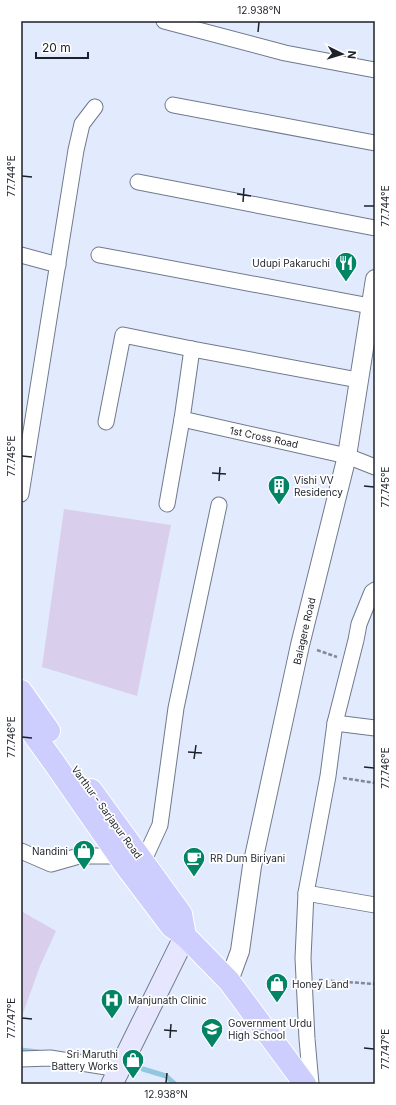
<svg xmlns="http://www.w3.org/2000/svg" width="396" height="1105" viewBox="0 0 396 1105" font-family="Inter,sans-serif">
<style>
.green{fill:#d9ceec}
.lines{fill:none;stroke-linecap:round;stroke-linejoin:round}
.stream{stroke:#92c8df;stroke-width:5}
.minor-casing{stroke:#707a8d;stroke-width:17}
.tertiary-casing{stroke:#707a8d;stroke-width:20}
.secondary-casing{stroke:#707a8d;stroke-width:23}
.primary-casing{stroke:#fff;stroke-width:24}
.path{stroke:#828895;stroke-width:2.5;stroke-dasharray:4 2;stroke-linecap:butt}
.minor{stroke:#fff;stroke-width:15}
.tertiary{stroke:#fff;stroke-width:18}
.secondary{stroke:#e6e6fe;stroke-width:21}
.primary{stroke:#cdcdfe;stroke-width:22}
.ticks{fill:none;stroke:#1d2129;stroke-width:1.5}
.labels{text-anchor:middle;stroke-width:3.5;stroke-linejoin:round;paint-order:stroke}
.poi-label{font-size:10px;fill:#1d2129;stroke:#fff;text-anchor:start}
.street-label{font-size:10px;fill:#1d2129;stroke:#fff}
.neatline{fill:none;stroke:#1d2129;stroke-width:1.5}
.ticks-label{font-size:10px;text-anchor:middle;fill:#1d2129}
</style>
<rect width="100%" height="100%" fill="#e2ebfd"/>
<g class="green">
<path d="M64 509 171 525 137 696 42 667Z"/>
<path d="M21 911 56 931 40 966 21 1019Z"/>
</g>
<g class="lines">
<g class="stream">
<path d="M21 1050 38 1052"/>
<path d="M80 1056 108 1058"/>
<path d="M143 1069 166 1076 175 1084"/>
</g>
<g class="minor-casing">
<g id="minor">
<path d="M164 21 285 53 375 70"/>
<path d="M173 105 375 143"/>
<path d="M138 182 375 228"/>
<path d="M21 255 58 265"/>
<path d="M99 255 370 306"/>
<path d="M182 419 347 456 375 467"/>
<path d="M106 422 123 335 192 349 358 380"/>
<path d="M21 494 76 150 82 124 95 107"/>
<path d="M167 504 182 419 192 349"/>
<path d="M335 723 375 728"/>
<path d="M21 851 51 864 79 856H119"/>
<path d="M143 862 160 825 176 708 219 505"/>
<path d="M306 893 375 905"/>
<path d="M21 1059 50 1058 119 1069"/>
<path d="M311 1084 307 1039 303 958 306 893 328 776 335 723 356 640 359 624 372 592 375 590"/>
</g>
</g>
<g class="tertiary-casing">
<path id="tertiary" d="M229 981 240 951 252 866 300 645 347 456 375 279"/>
</g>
<g class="secondary-casing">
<path id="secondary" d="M112 1084 185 936"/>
</g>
<g class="primary-casing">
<g id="primary">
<path d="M21 691 49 731"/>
<path d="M21 717 55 764 125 865 171 926 185 936 229 981 305 1084"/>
<path d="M91 790 181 914 185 936"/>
</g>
</g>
<g class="path">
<path d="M317 650 337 657"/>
<path d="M343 778 375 783"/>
<path d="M319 980 375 984"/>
</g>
<use href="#minor" class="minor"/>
<use href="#tertiary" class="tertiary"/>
<use href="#secondary" class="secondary"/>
<use href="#primary" class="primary"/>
</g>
<path class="ticks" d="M258 32 259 22M22 176 32 177M237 194 251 196M243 202 244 188M364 206H374M22 456 32 457M212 473 226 474M219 481 220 467M364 486 374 487M22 737 32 738M188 752 202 753M194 759 196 745M364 767 374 768M22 1018 32 1019M164 1030 177 1031M170 1038 171 1024M364 1048 374 1049M166 1083 167 1073"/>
<defs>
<g id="restaurant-pin" transform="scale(1.15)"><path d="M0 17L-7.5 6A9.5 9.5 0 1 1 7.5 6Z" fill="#038465" stroke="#fff"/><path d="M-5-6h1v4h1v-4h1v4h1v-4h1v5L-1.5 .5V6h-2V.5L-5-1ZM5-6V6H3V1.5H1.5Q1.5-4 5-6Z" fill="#fff"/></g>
<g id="building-pin" transform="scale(1.15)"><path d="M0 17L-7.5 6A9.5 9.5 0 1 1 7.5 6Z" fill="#038465" stroke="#fff"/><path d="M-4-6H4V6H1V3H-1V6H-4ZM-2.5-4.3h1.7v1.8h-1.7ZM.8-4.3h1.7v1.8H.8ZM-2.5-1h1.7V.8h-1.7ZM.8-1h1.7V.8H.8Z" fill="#fff"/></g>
<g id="shop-pin" transform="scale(1.15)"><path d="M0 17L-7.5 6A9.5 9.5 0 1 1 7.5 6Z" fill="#038465" stroke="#fff"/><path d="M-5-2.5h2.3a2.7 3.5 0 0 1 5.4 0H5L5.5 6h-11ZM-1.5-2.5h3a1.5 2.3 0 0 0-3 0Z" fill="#fff"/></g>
<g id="cafe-pin" transform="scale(1.15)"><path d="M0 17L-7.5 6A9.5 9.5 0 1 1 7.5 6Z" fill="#038465" stroke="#fff"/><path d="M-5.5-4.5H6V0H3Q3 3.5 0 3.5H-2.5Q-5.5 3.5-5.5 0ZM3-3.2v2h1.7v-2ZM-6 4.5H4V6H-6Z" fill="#fff"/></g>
<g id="hospital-pin" transform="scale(1.15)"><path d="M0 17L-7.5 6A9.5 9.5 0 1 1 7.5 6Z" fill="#038465" stroke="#fff"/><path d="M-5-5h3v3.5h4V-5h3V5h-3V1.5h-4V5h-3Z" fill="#fff"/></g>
<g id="school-pin" transform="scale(1.15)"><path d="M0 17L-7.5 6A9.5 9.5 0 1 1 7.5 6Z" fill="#038465" stroke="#fff"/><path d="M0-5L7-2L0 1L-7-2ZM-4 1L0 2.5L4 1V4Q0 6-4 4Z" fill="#fff"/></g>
</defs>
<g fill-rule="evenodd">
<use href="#restaurant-pin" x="346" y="263"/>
<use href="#building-pin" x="279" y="486"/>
<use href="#shop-pin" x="84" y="851"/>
<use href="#cafe-pin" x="194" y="858"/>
<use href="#shop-pin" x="277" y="984"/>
<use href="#hospital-pin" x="112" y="1000"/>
<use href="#school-pin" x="212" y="1029"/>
<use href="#shop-pin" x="133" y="1060"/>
</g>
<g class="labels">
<g class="poi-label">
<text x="330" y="267" text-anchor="end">Udupi Pakaruchi</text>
<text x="294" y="484">Vishi VV<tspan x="294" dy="12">Residency</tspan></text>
<text x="68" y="855" text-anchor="end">Nandini</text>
<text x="210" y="862">RR Dum Biriyani</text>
<text x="292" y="988">Honey Land</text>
<text x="128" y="1004">Manjunath Clinic</text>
<text x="228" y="1027">Government Urdu<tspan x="228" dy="12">High School</tspan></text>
<text x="118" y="1058" text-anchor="end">Sri Maruthi<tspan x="118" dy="12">Battery Works</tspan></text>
</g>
<g class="street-label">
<text transform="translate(264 437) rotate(12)" y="4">1st Cross Road</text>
<text transform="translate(304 631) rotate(-77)" y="4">Balagere Road</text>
<text transform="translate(107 812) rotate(54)" y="4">Varthur - Sarjapur Road</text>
</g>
</g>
<rect width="396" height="1105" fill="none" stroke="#ffffff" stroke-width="44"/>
<g transform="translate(342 54) rotate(95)" stroke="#ffffff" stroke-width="3" paint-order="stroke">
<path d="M0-3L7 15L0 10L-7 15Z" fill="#1d2129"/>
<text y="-6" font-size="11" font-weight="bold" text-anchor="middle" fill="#1d2129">N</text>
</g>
<path d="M36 52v6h52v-6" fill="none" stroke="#1d2129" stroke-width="2"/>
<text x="42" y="52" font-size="12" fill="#1d2129" stroke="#ffffff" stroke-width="3" paint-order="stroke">20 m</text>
<rect x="22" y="22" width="352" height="1061" class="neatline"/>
<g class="ticks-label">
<text x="259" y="14">12.938°N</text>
<text transform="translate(11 176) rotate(-90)" y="4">77.744°E</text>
<text transform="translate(385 206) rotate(-90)" y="4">77.744°E</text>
<text transform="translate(11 456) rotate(-90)" y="4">77.745°E</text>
<text transform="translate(385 487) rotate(-90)" y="4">77.745°E</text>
<text transform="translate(11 737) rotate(-90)" y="4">77.746°E</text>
<text transform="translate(385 768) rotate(-90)" y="4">77.746°E</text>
<text transform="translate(11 1018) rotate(-90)" y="4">77.747°E</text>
<text transform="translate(385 1049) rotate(-90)" y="4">77.747°E</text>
<text x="166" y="1098">12.938°N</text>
</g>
</svg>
